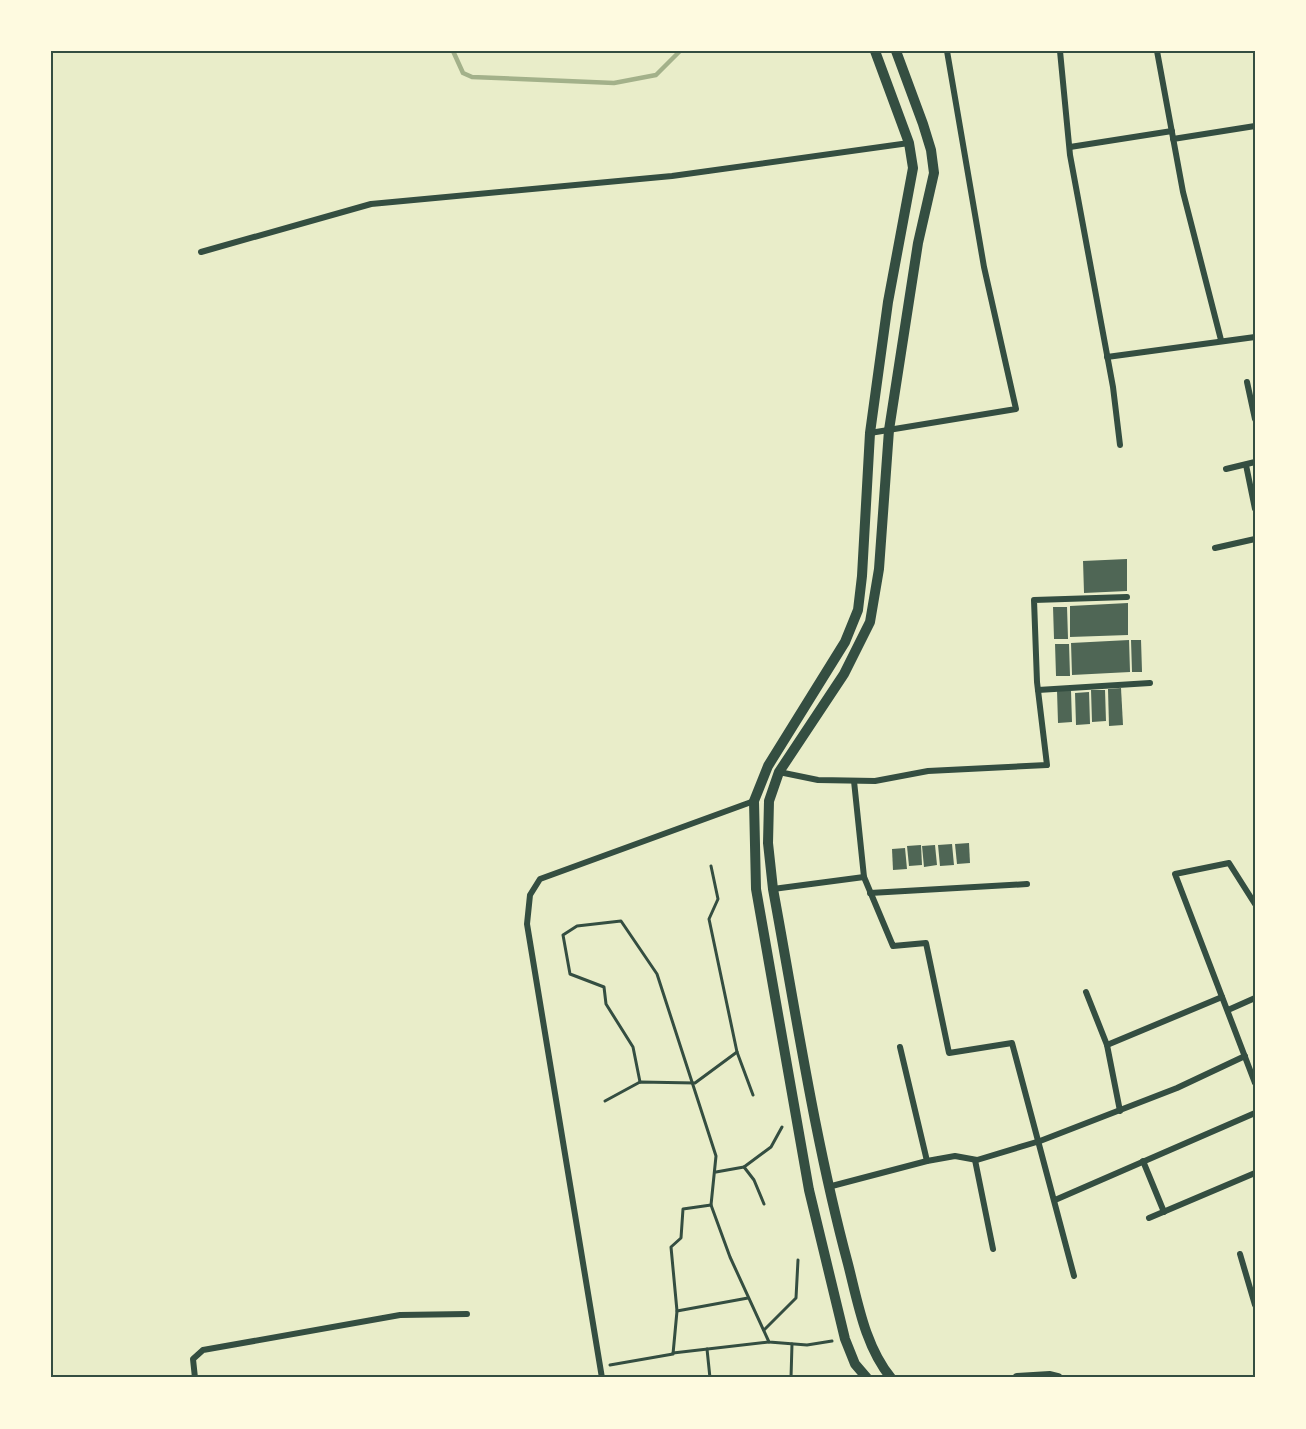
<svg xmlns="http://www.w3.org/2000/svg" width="1306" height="1429" viewBox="0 0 1306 1429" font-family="'Archivo Narrow',sans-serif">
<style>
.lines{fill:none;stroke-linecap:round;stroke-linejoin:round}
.stream{stroke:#a3b18a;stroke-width:4.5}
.building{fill:#4f6655}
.path{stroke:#344e41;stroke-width:3}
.minor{stroke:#344e41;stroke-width:6}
.tertiary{stroke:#344e41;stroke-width:10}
.neatline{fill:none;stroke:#344e41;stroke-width:2}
</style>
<rect width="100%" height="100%" fill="#e9edc9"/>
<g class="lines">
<path class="stream" d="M453 51 463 73 472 77 614 83 656 75 680 51"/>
</g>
<g class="building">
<path d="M1127 559V591L1084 593 1083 561Z"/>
<path d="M1128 603V635L1070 637V606Z"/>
<path d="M1053 607H1067L1068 639H1054Z"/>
<path d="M1129 640 1130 672 1072 675 1071 643Z"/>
<path d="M1131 640H1141L1142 672H1132Z"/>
<path d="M1055 644H1069L1070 676H1056Z"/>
<path d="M1121 688 1123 725 1109 726 1108 689Z"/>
<path d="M1091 690H1105L1106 721 1092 722Z"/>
<path d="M1057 691H1071L1072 722 1058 723Z"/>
<path d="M1089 692 1090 724 1076 725 1075 693Z"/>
<path d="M969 843 970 863 957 864 955 844Z"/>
<path d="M952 844 954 865 940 866 938 845Z"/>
<path d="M921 845 922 865 909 866 907 846Z"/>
<path d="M935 845 937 865 924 867 922 846Z"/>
<path d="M905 848 907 869 893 870 892 849Z"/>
</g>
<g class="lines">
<g class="path">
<path d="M711 866 718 899 709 919 737 1052 753 1095"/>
<path d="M640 1082 633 1047 606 1004 604 987 570 974 563 935 577 926 621 921 657 974 716 1156 711 1205 730 1257 769 1342 807 1345 832 1341"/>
<path d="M605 1101 640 1082 695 1083 737 1052"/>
<path d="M744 1167 771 1147 782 1127"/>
<path d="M716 1172 744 1167 754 1180 764 1204"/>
<path d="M711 1205 683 1209 681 1238 671 1247 677 1311 748 1298"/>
<path d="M764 1330 796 1298 798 1260"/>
<path d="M707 1349 710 1378"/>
<path d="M673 1353 769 1342"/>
<path d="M610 1365 673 1354 677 1311"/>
<path d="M791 1378 792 1344"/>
</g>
<g class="minor">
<path d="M1060 51 1070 155 1113 387 1120 445"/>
<path d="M1157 51 1183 192 1221 340"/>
<path d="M1173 139 1255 126"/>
<path d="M1070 147 1172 131"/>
<path d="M201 252 371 204 672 176 909 143"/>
<path d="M1107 357 1255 337"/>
<path d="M1247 382 1255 419"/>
<path d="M870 433 1016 409 984 267 947 51"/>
<path d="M1246 465 1255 509"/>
<path d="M1226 469 1255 462"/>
<path d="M1215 548 1255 539"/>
<path d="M1038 690 1150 683"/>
<path d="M779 772 818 780 875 781 928 771 1047 765 1037 682 1034 600 1127 597"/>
<path d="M854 781 864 877 893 946 926 943 949 1053 1012 1043 1074 1276"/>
<path d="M773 889 864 877"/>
<path d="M870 893 1027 884"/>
<path d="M1255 904 1229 863 1175 874 1255 1083"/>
<path d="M1086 992 1107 1045 1120 1111"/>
<path d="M1228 1010 1255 998"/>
<path d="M1107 1045 1222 997"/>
<path d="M900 1047 927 1161"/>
<path d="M975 1160 993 1249"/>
<path d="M1143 1161 1164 1212"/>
<path d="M828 1187 927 1161 955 1156 977 1160 1040 1141 1177 1088 1245 1056"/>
<path d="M1055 1200 1255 1113"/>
<path d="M1149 1218 1255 1173"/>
<path d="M1240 1254 1255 1305"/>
<path d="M195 1378 193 1359 203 1350 400 1315 467 1314"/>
<path d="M602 1378 527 924 530 895 540 879 754 801"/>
</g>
<g class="tertiary">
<path d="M867 1378 855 1364 845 1339 809 1190 756 889 754 801 768 766 845 642 858 610 862 576 870 433 888 302 913 168 909 143 875 51"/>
<path d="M891 1378C865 1346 858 1303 848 1264 815 1141 796 1014 773 889L768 843 769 801 779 772 844 674 870 622 879 569 889 430 918 243 934 173 931 150 923 124 896 51"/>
<path d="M1017 1378 1050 1376 1058 1378"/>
</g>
</g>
<rect width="1306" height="1429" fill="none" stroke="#fefae0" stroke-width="105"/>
<rect x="52" y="52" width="1202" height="1324" class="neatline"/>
</svg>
